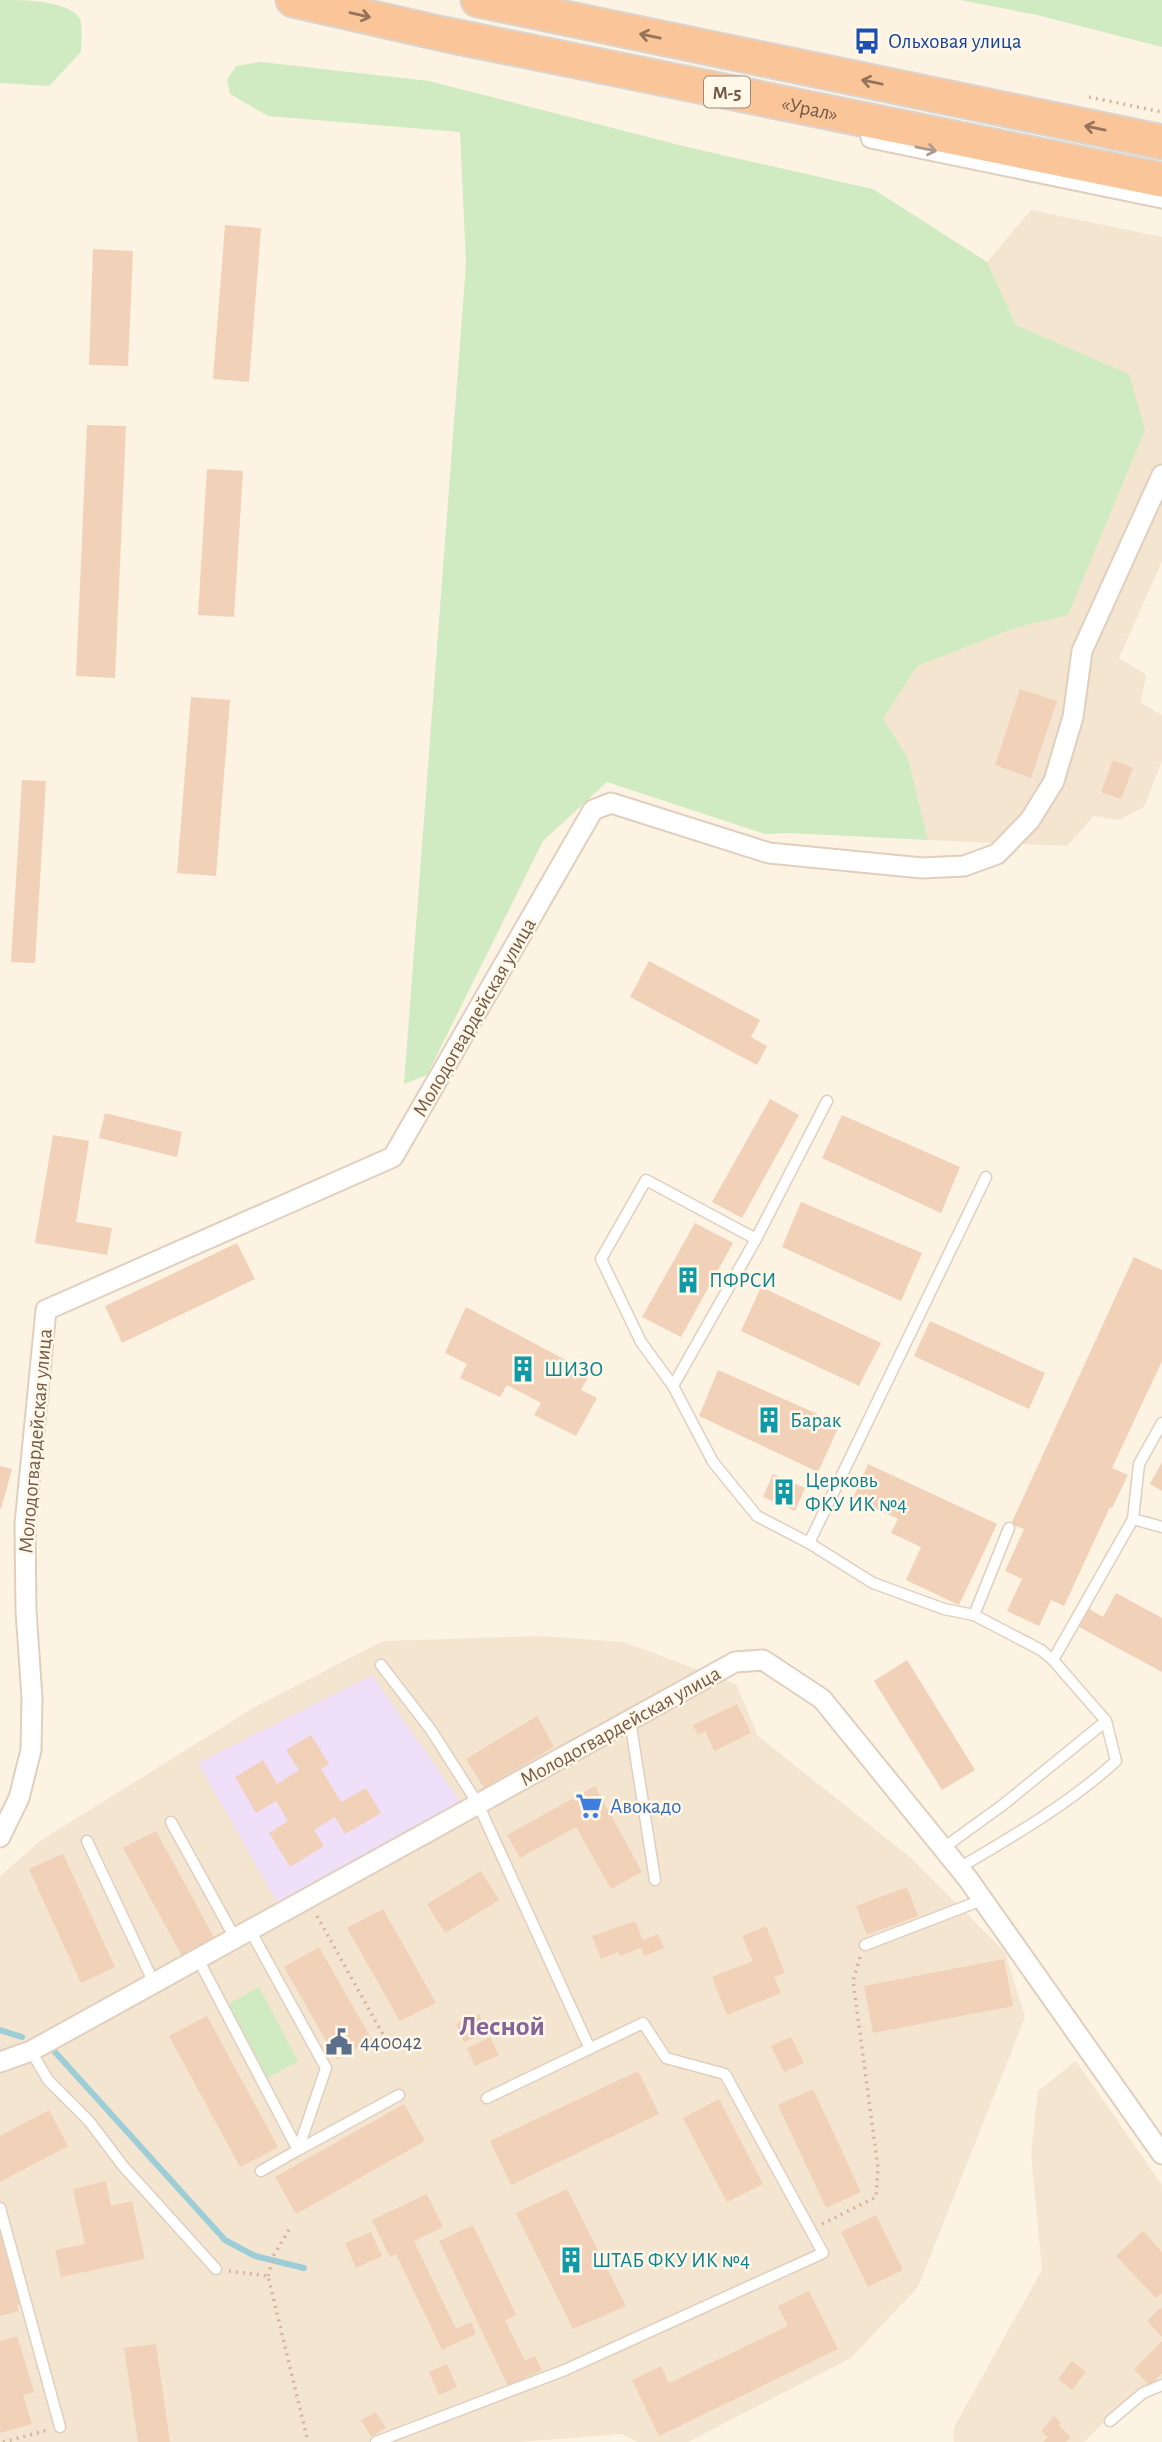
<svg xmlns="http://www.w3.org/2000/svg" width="1162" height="2442" viewBox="0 0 1162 2442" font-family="'Alegreya Sans',sans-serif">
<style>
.residential{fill:#f4e5d0}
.education{fill:#f0dff8}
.green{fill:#d0eac1}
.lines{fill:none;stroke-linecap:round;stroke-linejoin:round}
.stream{stroke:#9dcdd7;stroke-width:6}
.building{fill:#f2d1b9}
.service-casing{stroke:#e0cfbe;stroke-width:13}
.minor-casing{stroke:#e0cfbe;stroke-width:23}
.trunk-casing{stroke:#dbd4cf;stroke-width:37}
.path{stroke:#d6b49d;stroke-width:3.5;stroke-dasharray:2 5;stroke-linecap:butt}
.service{stroke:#fff;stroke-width:10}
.minor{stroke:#fff;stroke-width:19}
.trunk{stroke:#fac699;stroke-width:33}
.oneway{stroke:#96745c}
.oneway2{stroke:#ac9b91}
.labels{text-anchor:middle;stroke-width:5;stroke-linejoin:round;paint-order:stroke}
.shield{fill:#fff7e8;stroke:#9e8878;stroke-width:2}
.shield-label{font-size:19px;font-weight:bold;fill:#745948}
.transit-label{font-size:21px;fill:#164399;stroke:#fff7e8;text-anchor:start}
.street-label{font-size:21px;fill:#745948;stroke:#fff7e8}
.culture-label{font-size:21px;fill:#0d838f;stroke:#fff7e8;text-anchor:start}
.shop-label{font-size:21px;fill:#366cbe;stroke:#fff7e8;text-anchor:start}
.service-label{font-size:21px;fill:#4e5e75;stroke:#fff7e8;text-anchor:start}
.district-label{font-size:28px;font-weight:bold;fill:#876497;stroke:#fff7e8}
</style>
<rect width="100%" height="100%" fill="#fcf3e2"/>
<g class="residential">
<path d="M1031 210 1162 237V561L1119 658 1146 675 1141 703 1162 715V761L1144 807 1119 820 1094 816 1067 846 928 840 908 758 883 719 916 666 1015 628 1068 615 1129 374 1016 325 987 262Z"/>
<path d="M540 1636 624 1642 736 1684 758 1736 911 1858 1005 1952 1025 2017 918 2287 851 2358 688 2442H638L622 2434 520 2442H0V1876L40 1841 253 1708 383 1641Z"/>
<path d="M1076 2061 1162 2185V2378L1130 2396 1084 2442H954L953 2429 1042 2270 1031 2153 1038 2091Z"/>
</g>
<path class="education" d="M372 1675 461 1803 278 1904 198 1763Z"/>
<g class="green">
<path d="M0 0C24 0 69 0 80 19 83 28 81 42 81 52L49 86 0 83Z"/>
<path d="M960 0H1162V47L1037 15Z"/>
<path d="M261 62 429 81 691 148 873 189 987 262 1016 325 1129 374 1145 430 1068 615 1015 628 917 666 883 719 908 758 928 840 790 833 765 834 607 782 543 841 427 1075 404 1084 466 264 460 132 268 116 230 94 227 80 236 66Z"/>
<path d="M259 1987 298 2061 267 2078 228 2004Z"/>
</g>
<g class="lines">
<g class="stream">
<path d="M0 2030 22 2037"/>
<path d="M55 2052 225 2240 255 2256 304 2268"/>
</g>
</g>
<g class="building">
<path d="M225 225 261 228 249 382 213 379Z"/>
<path d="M93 249 133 251 128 366 89 365Z"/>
<path d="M87 425 126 426 115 678 76 676Z"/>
<path d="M207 469 243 471 234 617 198 615Z"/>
<path d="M1020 689 1057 701 1031 778 995 765Z"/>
<path d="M191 697 230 700 216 876 177 873Z"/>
<path d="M1113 760 1133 768 1121 799 1101 792Z"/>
<path d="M22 780 46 781 35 963 11 962Z"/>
<path d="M649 961 760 1020 751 1037 767 1046 757 1065 630 997Z"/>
<path d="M770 1099 799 1115 742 1218 712 1202Z"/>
<path d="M105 1113 182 1132 177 1157 99 1138Z"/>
<path d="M842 1115 960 1167 941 1213 822 1158Z"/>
<path d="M53 1135 89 1141 76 1222 112 1228 107 1255 35 1243Z"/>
<path d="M801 1202 922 1253 901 1301 782 1247Z"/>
<path d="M695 1223 733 1243 681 1337 642 1317Z"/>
<path d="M237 1243 255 1279 122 1343 105 1306Z"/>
<path d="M1134 1257 1162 1270V1361L1112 1468 1128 1475 1112 1508 1110 1507 1064 1606 1051 1600 1039 1626 1007 1611 1022 1579 1005 1571 1024 1529 1011 1524Z"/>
<path d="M761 1287 881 1343 859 1386 741 1331Z"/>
<path d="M466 1307 590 1373 581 1390 597 1398 576 1436 534 1415 541 1403 507 1385 500 1397 460 1378 467 1364 445 1353Z"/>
<path d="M930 1321 1045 1373 1029 1409 914 1356Z"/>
<path d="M718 1370 840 1424 818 1472 699 1416Z"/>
<path d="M1162 1462V1491L1150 1484Z"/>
<path d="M868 1464 997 1524 959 1605 906 1580 921 1547 891 1533 898 1519 853 1498Z"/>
<path d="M0 1466 12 1469 1 1509H0Z"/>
<path d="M773 1474 805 1488 795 1511 763 1497Z"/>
<path d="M1116 1593 1162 1618V1672L1079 1627 1089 1609 1103 1617Z"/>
<path d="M907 1660 975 1770 942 1790 874 1681Z"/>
<path d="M737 1704 751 1733 714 1751 705 1731 698 1735 693 1725Z"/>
<path d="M537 1716 554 1747 484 1788 466 1759Z"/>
<path d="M311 1735 329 1764 321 1769 341 1802 366 1788 381 1813 345 1834 335 1817 314 1830 324 1846 290 1867 269 1833 288 1821 276 1801 256 1813 235 1777 263 1760 277 1784 299 1770 286 1750Z"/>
<path d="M595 1786 642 1872 611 1889 576 1827 520 1858 507 1835Z"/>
<path d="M156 1831 215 1939 182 1956 123 1848Z"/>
<path d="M63 1854 115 1967 81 1983 29 1869Z"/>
<path d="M481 1871 499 1900 445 1933 427 1904Z"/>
<path d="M907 1887 918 1916 867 1935 856 1906Z"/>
<path d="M383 1909 436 2003 400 2021 347 1928Z"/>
<path d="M635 1921 643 1940 658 1934 664 1948 644 1956 641 1948 620 1956 618 1952 601 1959 592 1936Z"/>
<path d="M766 1926 785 1973 774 1977 781 1993 727 2015 712 1977 753 1961 742 1936Z"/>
<path d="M319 1947 372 2040 337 2060 284 1967Z"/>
<path d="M1004 1959 1013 2006 873 2033 864 1986Z"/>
<path d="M479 2014 487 2033 464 2042 456 2024Z"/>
<path d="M207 2016 278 2147 240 2167 169 2036Z"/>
<path d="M490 2037 499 2055 475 2066 467 2048Z"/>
<path d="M791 2037 804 2063 784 2072 771 2046Z"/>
<path d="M638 2071 659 2114 511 2185 490 2141Z"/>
<path d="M813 2089 861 2192 826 2208 778 2105Z"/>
<path d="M719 2099 763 2184 727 2202 683 2118Z"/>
<path d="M404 2104 425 2141 296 2214 275 2177Z"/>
<path d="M49 2110 68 2146 0 2182V2136Z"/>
<path d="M106 2181 111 2206 132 2201 145 2259 61 2277 55 2250 85 2244 73 2189Z"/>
<path d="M567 2189 626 2306 573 2329 516 2213Z"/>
<path d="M427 2194 443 2227 414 2241 456 2329 471 2322 476 2334 442 2350 396 2254 390 2257 372 2220Z"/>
<path d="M876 2215 903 2270 868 2287 841 2232Z"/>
<path d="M473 2225 516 2315 505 2320 525 2361 535 2356 542 2370 508 2386 439 2241Z"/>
<path d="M0 2230 22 2304 17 2305 19 2311 0 2316Z"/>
<path d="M1143 2231 1162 2252V2293L1156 2298 1116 2256Z"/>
<path d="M371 2232 382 2256 356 2268 345 2243Z"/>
<path d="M809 2291 838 2349 659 2436 632 2380 661 2366 669 2383 788 2326 778 2306Z"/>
<path d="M1160 2308 1162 2309V2337L1147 2321Z"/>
<path d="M17 2336 34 2392 23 2395 32 2424 0 2433V2341Z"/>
<path d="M1162 2341V2373L1150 2386 1134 2369Z"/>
<path d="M156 2344 170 2442H138L124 2348Z"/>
<path d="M1072 2361 1086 2372 1072 2390 1058 2379Z"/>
<path d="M447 2364 457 2387 439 2395 429 2372Z"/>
<path d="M376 2412 386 2428 371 2437 361 2420Z"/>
<path d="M1054 2416 1061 2423 1059 2426 1071 2437 1066 2442H1043L1048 2437 1041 2431Z"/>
</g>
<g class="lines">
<g class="service-casing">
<g id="service">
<path d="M756 1239 646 1180 601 1259 641 1342 673 1386 713 1462 757 1516 809 1543 873 1583 944 1609 974 1615 1041 1650 1053 1660 1106 1721 1004 1804 942 1849"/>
<path d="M673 1386 756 1239 827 1101"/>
<path d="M1133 1519 1162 1527"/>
<path d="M809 1543 986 1177"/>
<path d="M974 1615 1009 1528"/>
<path d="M1053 1660 1133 1519 1139 1464 1162 1423"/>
<path d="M381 1665 431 1730 478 1804 590 2049"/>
<path d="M630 1720 655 1880"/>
<path d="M171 1822 235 1938"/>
<path d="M87 1841 154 1983"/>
<path d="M959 1868C1013 1836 1069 1804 1116 1761L1106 1721"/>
<path d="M250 1930 326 2068 298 2150"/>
<path d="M865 1945 982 1900"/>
<path d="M198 1959 298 2150 261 2171"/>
<path d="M31 2051 48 2080 89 2121 123 2166 216 2269"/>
<path d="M298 2150 399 2095"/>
<path d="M0 2208 60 2427"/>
<path d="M1110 2421 1143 2393 1162 2385"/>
<path d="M376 2442 565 2370 823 2253 725 2074 666 2058 643 2023 487 2098"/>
</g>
</g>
<g class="minor-casing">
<g id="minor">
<path d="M871 138 1162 198"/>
<path d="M0 1837 19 1798 31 1750 32 1698 26 1611 25 1524 46 1310 393 1157 593 810 611 803 769 853 922 868 964 866 997 854 1030 820 1054 781 1073 717 1082 651 1162 475"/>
<path d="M0 2062 31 2051 735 1662 763 1660 822 1699 968 1879 1162 2154"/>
</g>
</g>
<g class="trunk-casing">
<g id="trunk">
<path id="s1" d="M293 0 443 34 1162 180"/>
<path d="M478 0 1162 142"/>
</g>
</g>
<g class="path">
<path d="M1089 97 1162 112"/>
<path d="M317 1916 386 2040"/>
<path d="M822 2224 876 2197 878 2168 853 1981 860 1957"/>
<path d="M229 2271 268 2276 308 2442"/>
<path d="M268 2276 274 2255 290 2228"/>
<path d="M3 2442 48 2430"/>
</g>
<use href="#service" class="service"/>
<use href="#minor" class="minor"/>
<use href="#trunk" class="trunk"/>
</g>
<defs><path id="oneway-shaft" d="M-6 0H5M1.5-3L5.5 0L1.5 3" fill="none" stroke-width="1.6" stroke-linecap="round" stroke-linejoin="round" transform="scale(1.75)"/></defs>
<g class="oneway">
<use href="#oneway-shaft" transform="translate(360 15) rotate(13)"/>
<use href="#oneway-shaft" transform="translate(650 36) rotate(-168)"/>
<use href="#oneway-shaft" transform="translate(872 82) rotate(-168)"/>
<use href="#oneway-shaft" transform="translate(1095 128) rotate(-168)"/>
</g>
<use class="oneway2" href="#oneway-shaft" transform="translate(926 149) rotate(12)"/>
<defs>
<g id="bus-bare" transform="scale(2.1)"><path d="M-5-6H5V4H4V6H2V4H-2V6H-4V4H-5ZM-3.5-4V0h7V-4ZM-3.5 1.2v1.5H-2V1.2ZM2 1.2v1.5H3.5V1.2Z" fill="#1a4fb4" stroke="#fff7e8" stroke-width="2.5" paint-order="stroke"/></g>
<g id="building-bare" transform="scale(2.1)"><path d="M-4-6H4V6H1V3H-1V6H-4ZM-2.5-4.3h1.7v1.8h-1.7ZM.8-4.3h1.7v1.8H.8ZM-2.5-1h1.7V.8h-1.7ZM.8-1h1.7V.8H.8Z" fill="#0f9aa8" stroke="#fff7e8" stroke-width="2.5" paint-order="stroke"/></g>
<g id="supermarket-bare" transform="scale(2.1)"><path d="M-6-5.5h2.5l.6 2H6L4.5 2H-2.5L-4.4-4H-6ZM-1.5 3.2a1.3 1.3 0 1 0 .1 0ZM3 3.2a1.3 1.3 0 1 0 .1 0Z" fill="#3f7fe0" stroke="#fff7e8" stroke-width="2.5" paint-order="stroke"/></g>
<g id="civic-bare" transform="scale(2.1)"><path d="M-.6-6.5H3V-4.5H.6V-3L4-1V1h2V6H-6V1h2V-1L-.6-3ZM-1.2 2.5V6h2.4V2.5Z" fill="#5c6f8a" stroke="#fff7e8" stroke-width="2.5" paint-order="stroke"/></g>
</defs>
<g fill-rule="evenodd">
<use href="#bus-bare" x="867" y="41"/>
<use href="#building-bare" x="688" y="1280"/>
<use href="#building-bare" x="523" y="1369"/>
<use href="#building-bare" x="769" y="1420"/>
<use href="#building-bare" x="784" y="1492"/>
<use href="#supermarket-bare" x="589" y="1806"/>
<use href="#civic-bare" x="339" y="2042"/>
<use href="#building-bare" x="571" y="2260"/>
</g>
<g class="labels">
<rect class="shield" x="704" y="76.5" width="46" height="31" rx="5"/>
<g class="shield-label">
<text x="727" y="99">М-5</text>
</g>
<g class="transit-label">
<text x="888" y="48">Ольховая улица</text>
</g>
<g class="street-label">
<text dy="7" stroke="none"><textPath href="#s1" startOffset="528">«Урал»</textPath></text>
<text transform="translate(474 1017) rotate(-60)" y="7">Молодогвардейская улица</text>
<text transform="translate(35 1441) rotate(-85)" y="7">Молодогвардейская улица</text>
<text transform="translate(620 1726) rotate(-29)" y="7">Молодогвардейская улица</text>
</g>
<g class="culture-label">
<text x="709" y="1287">ПФРСИ</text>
<text x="544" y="1376">ШИЗО</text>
<text x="790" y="1427">Барак</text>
<text x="805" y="1487">Церковь<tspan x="805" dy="24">ФКУ ИК №4</tspan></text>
<text x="592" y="2267">ШТАБ ФКУ ИК №4</text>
</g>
<g class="shop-label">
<text x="610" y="1813">Авокадо</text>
</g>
<g class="service-label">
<text x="360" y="2049">440042</text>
</g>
<g class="district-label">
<text x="502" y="2035">Лесной</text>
</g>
</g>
</svg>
